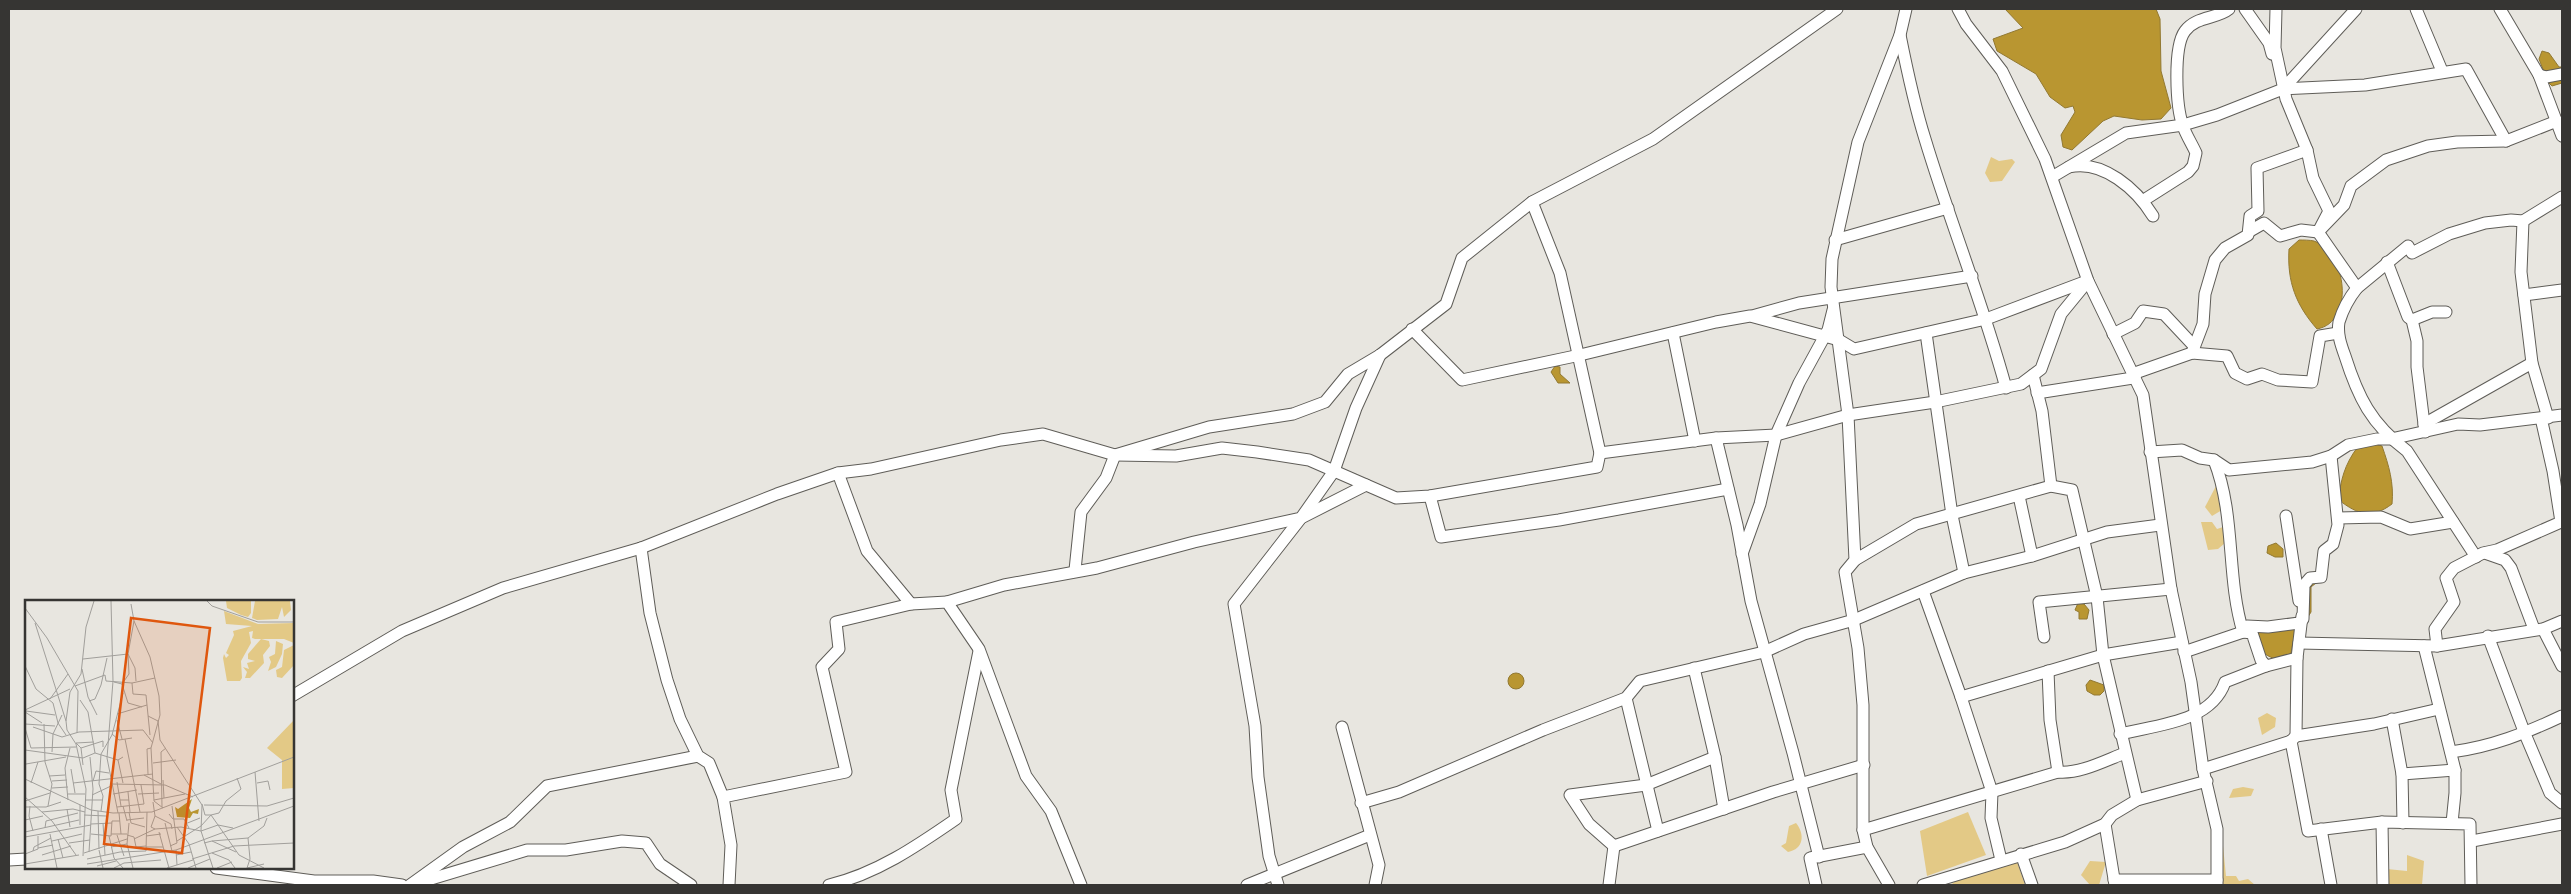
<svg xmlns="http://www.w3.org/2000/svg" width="2571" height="894" viewBox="0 0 2571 894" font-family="Poppins,sans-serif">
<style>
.green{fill:#e3c986}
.water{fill:#b99631;stroke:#927932}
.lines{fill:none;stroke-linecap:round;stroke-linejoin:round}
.minor-casing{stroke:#5f5d58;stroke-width:13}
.minor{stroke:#fff;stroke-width:11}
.inset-road{fill:none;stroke:#a19f9b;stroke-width:1}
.view{fill:#df570e;fill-opacity:0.15;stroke:#df570e;stroke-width:2.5}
.inset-edge{fill:none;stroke:#363533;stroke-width:2.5}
</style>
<rect width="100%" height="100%" fill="#e8e6e0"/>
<g class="green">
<path d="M1991 157 1999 161 2012 159 2015 162 2002 181 1990 182 1985 173Z"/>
<path d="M2216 486 2223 496 2222 510 2212 516 2205 507Z"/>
<path d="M2201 522H2212L2217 529 2226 526 2225 543 2218 549 2208 550Z"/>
<path d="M2267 713 2276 718 2275 727 2262 735 2258 718Z"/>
<path d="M2243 787 2254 789 2251 796 2229 798 2233 789Z"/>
<path d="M2210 809 2220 816 2226 876H2236L2239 881 2248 879 2255 885H2213L2217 883Z"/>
<path d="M1968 812 1986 855 1927 876 1920 831Z"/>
<path d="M1796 823C1805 834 1804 849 1788 852L1781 846 1786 843 1789 826Z"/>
<path d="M2407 855 2424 861 2422 885H2387V869L2407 871Z"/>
<path d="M2016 859 2025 885H1950L1964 876Z"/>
<path d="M2090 861 2106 862 2099 885H2090L2081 875Z"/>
</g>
<g class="water">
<path d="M2005 9H2156L2160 19 2161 71 2171 108 2161 119 2142 120 2114 116 2103 121 2072 150 2063 147 2061 135 2075 112 2073 106 2065 108 2050 97 2036 74 1997 51 1993 39 2023 28Z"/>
<path d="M2542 51 2549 53 2559 67H2562V83L2552 86 2548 82 2539 59Z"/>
<path d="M2299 240C2303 240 2310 240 2314 241 2347 253 2355 322 2317 329 2296 305 2287 282 2289 249Z"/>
<path d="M1555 366 1560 367V374L1570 383H1558L1551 372Z"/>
<path d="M2375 444 2382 446C2389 466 2394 483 2392 504 2372 519 2358 515 2339 500 2340 481 2345 464 2357 448Z"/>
<path d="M2276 543 2283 549V557H2275L2267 553 2268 546Z"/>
<path d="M2316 583 2311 587V612L2293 641 2291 653 2280 660C2260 656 2257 645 2247 628L2299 623 2296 595 2299 585Z"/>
<path d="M2078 603 2084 604 2089 610 2087 619H2079V612L2075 610Z"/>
<circle cx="1516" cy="681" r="8"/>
<path d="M2090 680 2104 685V691L2100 695H2094L2087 691 2086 685Z"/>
</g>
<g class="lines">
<g class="minor-casing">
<g id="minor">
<path d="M1958 9 1966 24 2002 71 2045 159 2088 281 2143 395 2171 589 2191 682 2203 769 2217 829V885"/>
<path d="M2245 9 2269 43 2272 54"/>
<path d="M2276 9 2275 48 2286 99 2307 150 2313 178 2329 211 2318 232 2357 288C2349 298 2343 309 2339 322 2337 334 2341 345 2345 356 2358 397 2371 424 2407 451L2476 557"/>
<path d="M2416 9 2442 71"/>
<path d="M2500 9 2539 75 2562 136"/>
<path d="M1900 35C1907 70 1914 104 1925 139 1950 222 1983 303 2006 388"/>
<path d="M2539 75 2546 77 2562 74"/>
<path d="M2283 89 2356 9"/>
<path d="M2069 167C2103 159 2137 190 2153 216"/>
<path d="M2052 177 2126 133 2183 125 2217 115 2283 89 2365 85 2466 69 2506 141"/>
<path d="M2144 200 2188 172 2193 166 2196 153C2192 144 2186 135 2183 126 2176 107 2173 47 2185 31 2196 16 2217 19 2229 9"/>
<path d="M1532 202 1560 273 1600 453"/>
<path d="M2523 221 2521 272 2532 363 2548 418"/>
<path d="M2250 231 2264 223 2280 236 2301 230 2318 232 2344 205 2351 186 2386 160 2428 146 2457 142 2506 141 2557 121"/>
<path d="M1835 240 1948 208"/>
<path d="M2387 262 2408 317 2412 320 2417 341V367L2425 432"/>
<path d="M2357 288 2408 246 2412 253 2449 234 2485 223 2511 220 2523 221 2562 197"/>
<path d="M2524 295 2562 290"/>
<path d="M1752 316 1799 303 1972 276"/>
<path d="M2412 320 2432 312H2446"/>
<path d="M1412 329 1462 380 1580 355 1716 322 1750 316 1839 340 1854 349 1986 319 2087 281"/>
<path d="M1673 333 1695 441"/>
<path d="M1926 333 1952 515 1964 573"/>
<path d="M2113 334 2135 323 2143 311 2164 314 2194 346"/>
<path d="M2192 353 2203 324 2205 294 2215 260 2225 248 2248 235 2250 216 2258 211 2257 168 2307 150"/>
<path d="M2033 375 2042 411 2051 486"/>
<path d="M2037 393 2133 378 2138 372 2192 353 2227 356 2235 373 2247 379 2262 374 2278 380 2312 382 2320 336 2338 333"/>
<path d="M2424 424 2532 363"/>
<path d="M1716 438 1737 525 1751 601 1793 753 1819 857"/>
<path d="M2150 452 2182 450 2200 458 2214 460 2229 470 2312 462 2331 456 2348 445 2377 439H2391L2458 424 2480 425 2562 415"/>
<path d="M2214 460C2236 516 2226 576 2243 632L2252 633 2261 660 2266 666"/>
<path d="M838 473 867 551 911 604"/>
<path d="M1430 496 1441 537 1559 520 1728 489"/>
<path d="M2019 496 2032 556"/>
<path d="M2286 516 2299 601"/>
<path d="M2338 518 2381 517 2410 529 2453 522"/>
<path d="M641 548 650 613 667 680 680 719 698 756 709 763 723 797"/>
<path d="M2485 553 2505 560 2511 568 2534 629"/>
<path d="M1742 554 1760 504 1776 435 1799 383 1828 330 1833 310"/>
<path d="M1855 560 1916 524 2051 486 2072 490 2097 597 2103 655 2137 800"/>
<path d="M1075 570 1081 512 1106 478 1115 455 1209 427 1293 414 1325 402 1348 374 1380 355 1446 304 1462 258 1532 202 1653 139 1837 9"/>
<path d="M1923 591 1961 697 1992 792 1991 818 2001 860"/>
<path d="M947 602 1004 585 1097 568 1194 542 1301 518 1334 471 1356 408 1380 355"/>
<path d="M2543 629 2562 666"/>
<path d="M2488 636 2525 734 2550 793 2562 803"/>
<path d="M2044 637 2039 602 2171 589"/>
<path d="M2299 643 2437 646 2543 629 2562 621"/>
<path d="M2424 646 2455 770V793L2452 823"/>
<path d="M2437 646 2435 629 2454 602 2446 578 2454 568 2483 553 2497 550 2561 522 2553 471 2541 418"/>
<path d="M2184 652 2243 632 2247 626 2268 627 2299 623 2303 619 2304 585 2310 578 2321 577 2324 551 2333 544 2338 525 2331 456"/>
<path d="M1694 668 1715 757 1724 809"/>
<path d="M2048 671 2050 720 2058 772C2080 774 2104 761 2125 753"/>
<path d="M292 696 402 631 503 588 641 548 777 494 838 473 871 469 1001 440 1043 434 1115 455 1176 456 1222 448 1257 452 1309 460 1396 498 1430 496 1597 467 1600 453 1716 438 1776 435 1848 415 1935 402 2021 384 2041 369 2061 314 2088 281"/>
<path d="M1961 697 2103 655 2182 642"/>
<path d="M1626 698 1658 831"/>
<path d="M2392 719 2402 774 2403 823"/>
<path d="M1342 727 1379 865 1375 885"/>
<path d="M2120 734C2155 725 2211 723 2225 682L2266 666 2297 658"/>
<path d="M2296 736 2297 658 2302 616"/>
<path d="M2291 741 2308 831 2382 822 2470 824 2471 885"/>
<path d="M2451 752C2491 747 2526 733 2562 716"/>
<path d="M2203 769 2291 741 2296 736 2374 724 2439 709"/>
<path d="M2402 774 2455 770"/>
<path d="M1361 803 1399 792 1543 730 1626 698 1640 681 1764 652 1804 634 1854 620 1964 573 2032 556 2107 532 2160 525"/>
<path d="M2382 822 2383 885"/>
<path d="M2105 824 2115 885"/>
<path d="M2321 829 2331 885"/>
<path d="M1863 830 2058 772"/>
<path d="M2472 841 2562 824"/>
<path d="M1614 846 1773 792 1864 765"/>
<path d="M1614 846 1589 824 1570 795 1646 785 1715 757"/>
<path d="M2021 854 2032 885"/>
<path d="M9 860 26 859"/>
<path d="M216 868 314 881H373L402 885"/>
<path d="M2114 880H2217"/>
<path d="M421 882 527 850H566L622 841 646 843 660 864 691 885"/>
<path d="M410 885 463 847 510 822 547 786 698 756"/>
<path d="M729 885 731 845 723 797 846 772 822 667 839 649 836 622 911 604 947 602 979 649 1026 776 1051 811 1081 885"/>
<path d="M829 885C876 874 917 846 956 819L951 790 979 651"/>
<path d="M1247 885 1370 835"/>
<path d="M1278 885 1269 856 1258 777 1255 726 1234 604 1301 518 1366 485"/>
<path d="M1609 885 1614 846"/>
<path d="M1816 885 1810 858 1867 847"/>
<path d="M1889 885 1867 847 1863 830V705L1858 648 1845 572 1855 560 1848 415 1831 287 1832 259 1858 142 1900 35 1906 9"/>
<path d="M1923 885 2065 842 2105 824 2112 815 2137 800 2207 781"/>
</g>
</g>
<use href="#minor" class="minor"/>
</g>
<g transform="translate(25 600)">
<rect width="269" height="269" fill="#e8e6e0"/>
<path d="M201 1H226V13L223 17 216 15 202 8ZM230 1H265L266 10 259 17 257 7 253 19 232 20 227 18ZM199 11 233 24 269 23V43L259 39H230L227 38 228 31 224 32 226 43 216 61 217 78 215 81H202L198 58 199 54 201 58 204 55 201 53 209 35 208 31 227 26 201 24ZM236 39 244 41 245 46 238 55 239 63 225 78H220L222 72 218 67 224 69 222 63 230 61 223 59V54ZM251 41 258 44 257 54 251 67 243 71 246 62 244 57 250 54ZM269 45V65L257 78 252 77 251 70 257 67 259 50ZM269 120V188L257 189V160L242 148Z" fill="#e3c986"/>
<path d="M167 199 164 208 166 212 174 209 173 214 168 213 165 218 152 217 150 207 153 209Z" fill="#b99631"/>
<path class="inset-road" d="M86 1 88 81 82 158 93 213M182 1 187 6 233 22H269M106 4 109 21 103 54 110 68 111 81M0 8 22 38 53 91 52 133M109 21 125 57 134 96 135 115 126 148 129 201 138 208M10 23 41 121M58 59 103 54 104 74 97 84M0 66 11 89 28 103 33 123 41 135M57 69 63 97 72 115M80 75 81 81 107 83 108 94 121 95 122 105 92 114M89 82 97 84 103 103 117 107M107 83 130 78M50 86 80 75M25 99 43 74M55 100 63 112 70 153M64 101 70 99 76 85 82 58M122 105 125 135M0 110 45 89M1 111 30 115M0 112 17 123M123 116 133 121 135 140 177 205 176 231 188 268M92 120 97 139M0 124 30 126M19 124 20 162 27 184 23 206M8 127 37 137 54 132 118 130 128 143M0 128 6 148M87 134 94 140 107 138M100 139 115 212M51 143 56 148 58 165M51 143 69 142M6 148 51 147M56 148 78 141V147M0 150 58 158 70 153 93 160 98 157M27 152 28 134 37 115M0 154V180M93 160 98 183M128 163 151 160M1 164 41 157M46 169 50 193M230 172 234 221M123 174 122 149 126 148M119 175 136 184M24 176 40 175M0 179 66 210 88 213 127 212 269 157M138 180 139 198M27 181 42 180M68 181 71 171 84 173M92 182 95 200M6 183 13 162M48 183 128 174M232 183 243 181 245 190M86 184 140 185 168 197M27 188 43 187M103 192 105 212M43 194H60M88 194 112 190M113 194 134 193M67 195 86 186M0 197 27 221 51 255M43 200 40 168 45 148M60 200H78M129 200 160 194M0 201 25 193M128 202 130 216 126 227 130 229M177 204 180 215H186L214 255 239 268M55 205V225M179 205 242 206 269 198M5 206 4 216 8 231M96 206 95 200H104M98 206 102 221M0 207H21L36 202M92 207 119 204 116 185M137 207 136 152 141 148M42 209 45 227M73 211 74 249M76 211 78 196 74 184 76 154 87 135 98 93M17 212 48 209 60 212M104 212 106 223 120 227M94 213 96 234M144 214 148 219H159L164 228M59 215 81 216M130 216 146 224 147 229M0 220 18 216M102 220 119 218M78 223 80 255M104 223 102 244 108 268M140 223 147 251M66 224 87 223M160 224 175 218M152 227 164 244 171 268M20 228 21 221 53 213M0 232 54 220M134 232 144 268M25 234 32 268M66 234 86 236 87 221H95M86 234H102M92 235 99 256M102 235 109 237 111 247 121 246M84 236 89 258 98 268M121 236 136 234M0 237 66 225M33 239 38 258M109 239 130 229 156 227 176 231 193 225 208 228M27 241 57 234M152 241 176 226 186 215 194 213 201 201 216 189 212 178M187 241 223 238 239 226 242 218M44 243 65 240M179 243 187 241 211 252M145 246 152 243 147 206M86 247 102 244M121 247H138M13 248 28 245M74 250 78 268M151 250 152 265M8 251 9 247 26 238M121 251 122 212M64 252 68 189 65 157M59 253 102 239M187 253 204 260 210 268M0 254 13 249V236M17 255 46 246M151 255 166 252M58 256 61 189 51 144 42 130 41 121 45 92 56 74 61 27 69 1M62 259 95 252 121 251M167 259 209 246 269 243M0 264 54 255M62 264 151 250 269 206M72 266 91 261M89 268 99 263 136 260M142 268 168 260M163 268 185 259M192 268 207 262M222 268 225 259 223 238M222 268 239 264"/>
<path class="view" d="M106 18 185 28 157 253 79 244Z"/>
<rect width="269" height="269" class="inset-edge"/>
</g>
<rect width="2571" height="894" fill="none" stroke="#363533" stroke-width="20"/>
</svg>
